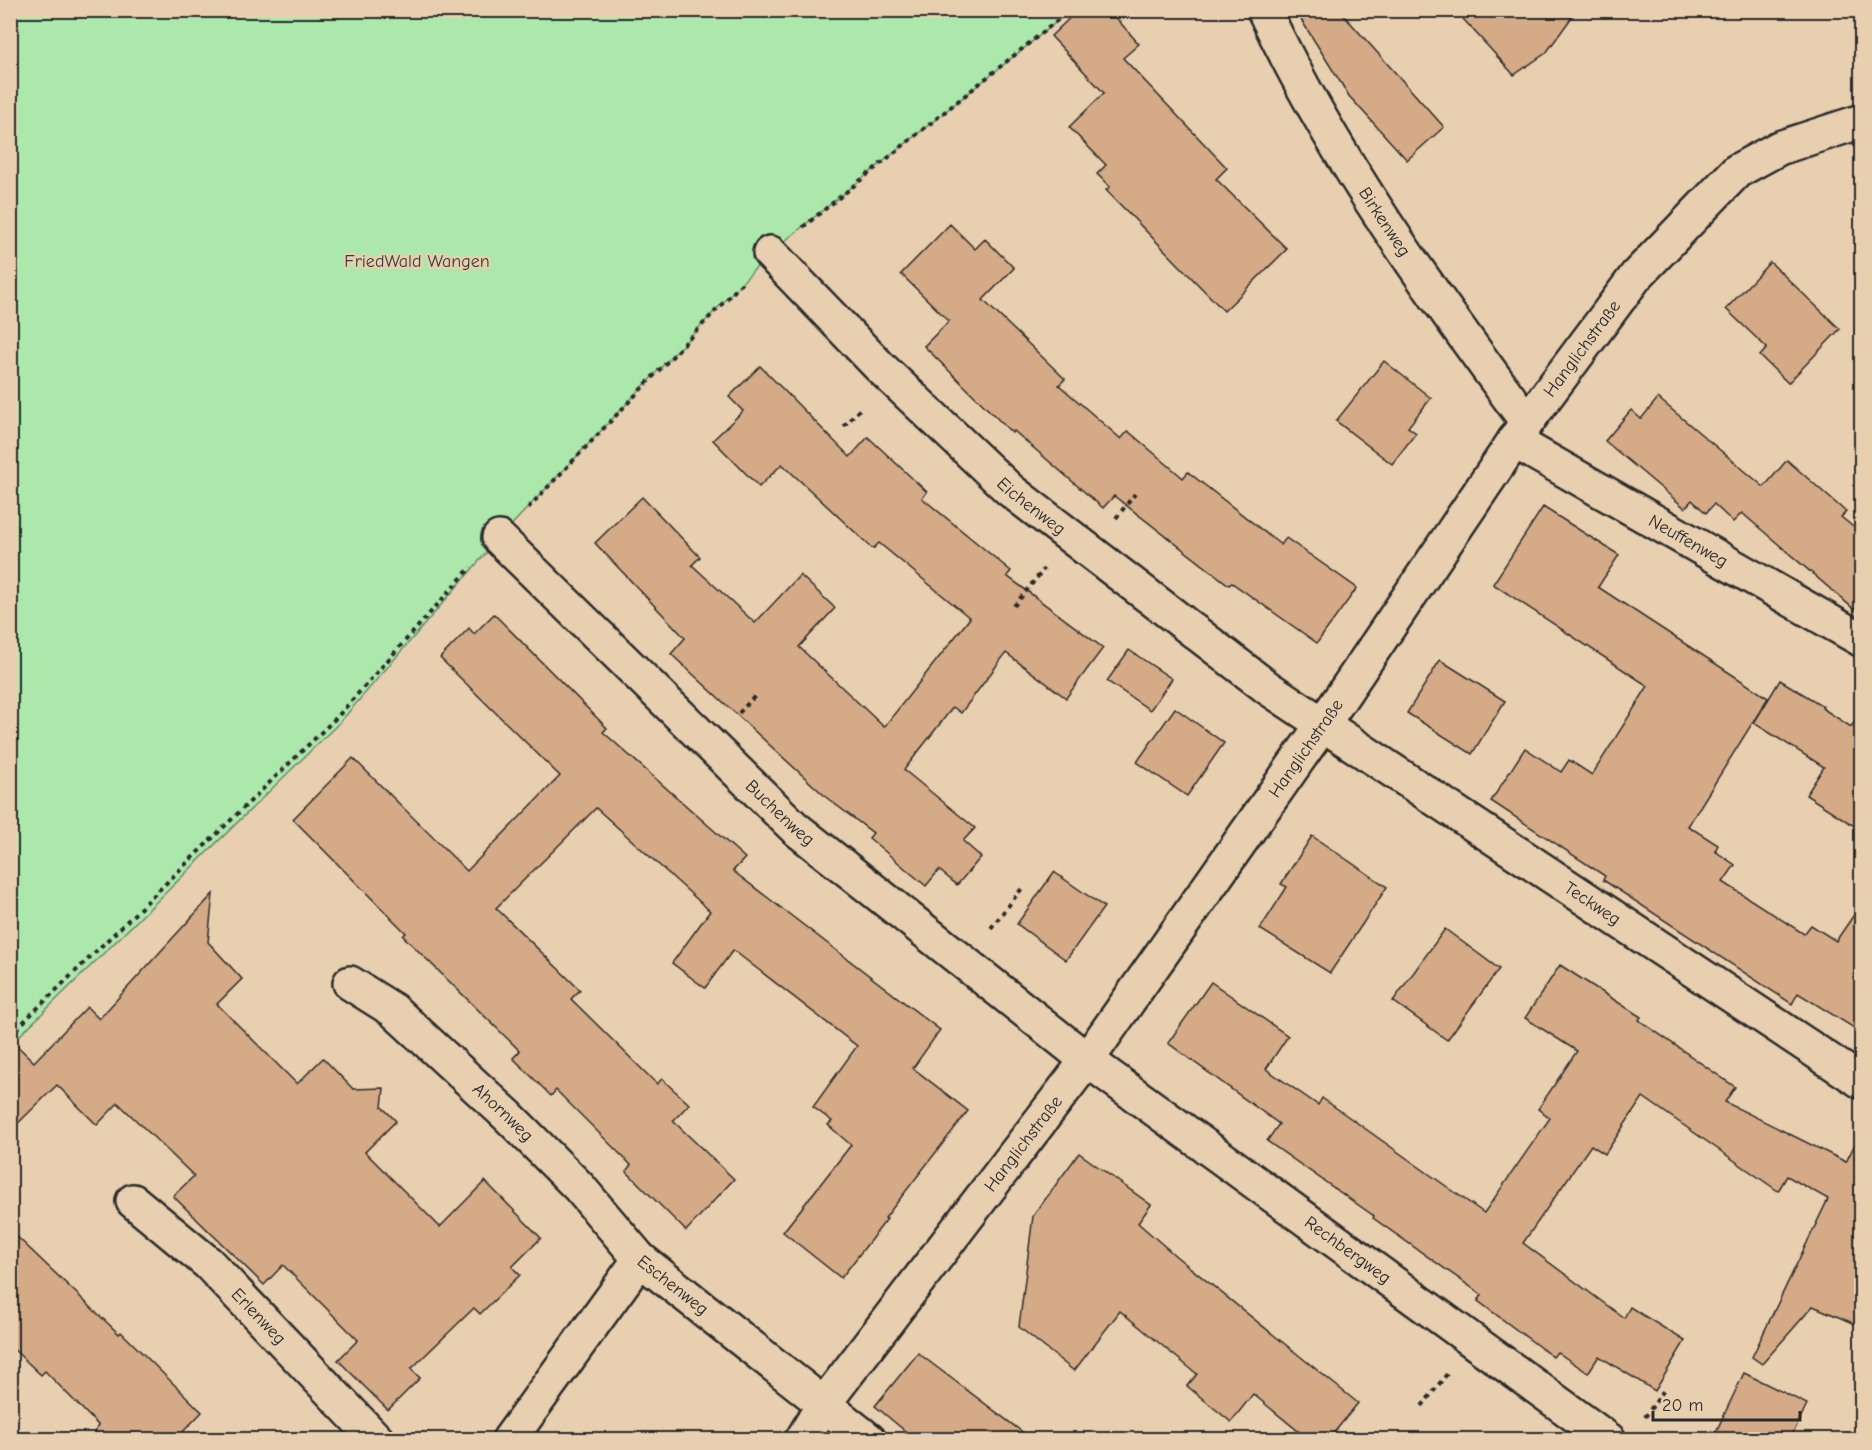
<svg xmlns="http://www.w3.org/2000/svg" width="1872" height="1450" viewBox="0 0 1872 1450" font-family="'Comic Neue',sans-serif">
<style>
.green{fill:#ace7ac;stroke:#6c896c;stroke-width:1.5}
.building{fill:#d5aa86;stroke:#2b2b2b;stroke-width:1.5}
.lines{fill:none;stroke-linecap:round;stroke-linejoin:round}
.minor-casing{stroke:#2b2b2b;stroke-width:38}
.path{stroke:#2b2b2b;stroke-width:4;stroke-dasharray:4.5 4.5;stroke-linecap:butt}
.minor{stroke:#e8cfb0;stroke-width:33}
.labels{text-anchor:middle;stroke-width:4.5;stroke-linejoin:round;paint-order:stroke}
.street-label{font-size:18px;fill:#2b2b2b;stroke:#e8cfb0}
.park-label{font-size:18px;fill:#383e38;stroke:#e8cfb0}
</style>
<rect width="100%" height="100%" fill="#e8cfb0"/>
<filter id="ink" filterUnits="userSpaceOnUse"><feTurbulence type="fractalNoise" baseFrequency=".0167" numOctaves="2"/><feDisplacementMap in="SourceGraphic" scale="12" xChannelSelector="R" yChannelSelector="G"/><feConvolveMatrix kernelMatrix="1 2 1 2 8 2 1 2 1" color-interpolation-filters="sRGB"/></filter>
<g filter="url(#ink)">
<path class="green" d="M11 11H1070L770 253 499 538 341 721 11 1044Z"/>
<g class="building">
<path d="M1078 10H1109L1139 44 1123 58 1227 168 1216 179 1287 249 1224 311 1106 190 1110 187 1097 174 1106 165 1069 127 1104 93 1051 36Z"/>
<path d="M1295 10H1339L1444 127 1407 160 1349 96Z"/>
<path d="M1455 10H1577L1546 53 1514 75Z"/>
<path d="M950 224 975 249 985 239 1014 268 983 300 1065 379 1059 385 1121 439 1128 431 1183 478 1188 472 1281 545 1286 538 1357 588 1317 643 1232 583 1229 585 1114 496 1103 508 1014 431 1012 433 924 346 949 321 901 274Z"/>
<path d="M1770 262 1840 329 1788 383 1760 356 1767 348 1726 309Z"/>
<path d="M1384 361 1431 398 1408 427 1416 433 1392 464 1336 421Z"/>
<path d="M760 366 850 457 868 437 927 492 922 498 1011 571 1007 576 1103 648 1066 698 1006 653 961 713 953 707 904 770 975 828 963 841 981 857 957 885 939 870 926 886 869 838 873 833 827 798 671 654 685 638 595 543 642 497 700 557 692 565 755 623 800 575 835 608 799 647 884 727 970 618 879 543 873 549 782 464 759 487 713 440 743 411 729 397Z"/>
<path d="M1658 398 1764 487 1787 460 1846 512 1841 517 1862 534V616L1742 513 1733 522 1714 504 1706 513 1692 500 1685 508 1605 441 1631 410 1641 419Z"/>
<path d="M1543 507 1619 555 1598 587 1768 698 1688 826 1718 845 1715 851 1735 865 1723 882 1804 934 1811 925 1836 941 1862 903V1033L1798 993 1792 1004 1603 880 1605 876 1491 801 1525 748 1561 772 1569 760 1592 775 1648 686 1493 584Z"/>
<path d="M494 614 607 728 603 732 745 858 733 871 940 1030 913 1068 968 1111 885 1218 887 1219 841 1278 783 1232 851 1145 828 1125 832 1121 813 1107 857 1046 733 950 705 988 672 963 710 911 596 808 496 908 580 990 571 999 657 1084 662 1079 689 1104 673 1121 734 1179 686 1231 626 1171 631 1165 556 1090 551 1096 513 1058 520 1051 403 936 406 933 293 819 353 758 467 871 560 776 440 658 469 628 474 634Z"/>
<path d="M1129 650 1172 679 1150 710 1107 681Z"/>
<path d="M1440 660 1505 701 1472 754 1407 713Z"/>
<path d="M1780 680 1823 706 1822 708 1851 727 1862 710V831L1806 795 1824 767 1754 723Z"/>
<path d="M1175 708 1224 743 1187 796 1137 762Z"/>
<path d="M1312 836 1387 887 1330 973 1260 929 1287 887 1281 884Z"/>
<path d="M1054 872 1104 907 1066 960 1017 924Z"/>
<path d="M213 894 208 942 242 979 217 1004 297 1084 323 1058 353 1089 384 1088 382 1107 396 1121 365 1152 440 1227 485 1181 541 1238 512 1267 520 1275 480 1314 474 1308 411 1369 420 1378 388 1410 338 1360 358 1340 283 1265 264 1285 173 1196 194 1176 118 1103 97 1125 57 1085 10 1131V1039L34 1062 87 1007 99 1019Z"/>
<path d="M1445 929 1499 969 1447 1040 1393 1001Z"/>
<path d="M1560 965 1641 1017 1639 1020 1735 1087 1725 1102 1846 1162 1862 1130V1327L1813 1306 1762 1364 1752 1357 1828 1199 1787 1176 1778 1191 1643 1097 1605 1154 1591 1145 1523 1243 1624 1318 1630 1307 1685 1341 1655 1391 1599 1356 1588 1373 1557 1352 1553 1357 1478 1301 1482 1295 1373 1218 1374 1216 1267 1141 1279 1124 1168 1043 1211 982 1288 1036 1266 1069 1318 1105 1322 1098 1484 1213 1550 1118 1538 1109 1577 1051 1525 1018Z"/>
<path d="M1079 1153 1151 1205 1138 1223 1177 1257 1358 1403 1328 1440H1309L1253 1394 1231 1422 1187 1386 1197 1374 1120 1311 1074 1371 1019 1327 1033 1216Z"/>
<path d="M10 1230 119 1334 121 1332 202 1412 175 1440H92L98 1425 45 1371 41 1375 10 1346Z"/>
<path d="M918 1353 1033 1440H916L875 1406Z"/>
<path d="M1744 1373 1807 1404 1790 1440H1712Z"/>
</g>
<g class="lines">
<g class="minor-casing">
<g id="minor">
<path id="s1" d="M1264 10C1333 158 1430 291 1527 422"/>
<path id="s2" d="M770 253 880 367 1010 490 1268 688 1862 1082"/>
<path id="s3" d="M1514 441 1862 640"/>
<path id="s4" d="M499 538 795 828 1087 1060 1609 1440"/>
<path id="s5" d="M350 983 393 1010 508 1116 579 1187 640 1259 869 1440"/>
<path id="s6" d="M133 1201 208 1263 377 1440"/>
<path d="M509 1440 640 1259"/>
<path id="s7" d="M802 1440 823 1405 1087 1060 1323 724 1527 422 1636 276 1737 171 1779 148 1862 121"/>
</g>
</g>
<g class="path">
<path d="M803 227 1070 10"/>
<path d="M844 426 861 408"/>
<path d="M528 508 742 283"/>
<path d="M1116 518 1135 494"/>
<path d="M1014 606 1044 569"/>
<path d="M739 713 756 695"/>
<path d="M991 928 1023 887"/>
<path d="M10 1035 338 716 471 567"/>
<path d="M1422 1406 1447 1374"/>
<path d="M1645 1417 1664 1390"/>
</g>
<use href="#minor" class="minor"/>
</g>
</g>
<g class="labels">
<g class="street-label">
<text dy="6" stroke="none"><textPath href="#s1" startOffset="244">Birkenweg</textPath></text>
<text dy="6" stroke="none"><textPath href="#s7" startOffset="1342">Hanglichstraße</textPath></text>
<text dy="6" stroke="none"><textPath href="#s2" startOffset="364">Eichenweg</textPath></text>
<text dy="6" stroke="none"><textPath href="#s3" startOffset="201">Neuffenweg</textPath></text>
<text dy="6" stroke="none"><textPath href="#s7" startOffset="856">Hanglichstraße</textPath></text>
<text dy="6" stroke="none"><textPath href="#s4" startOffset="393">Buchenweg</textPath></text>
<text dy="6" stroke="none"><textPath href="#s2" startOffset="1052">Teckweg</textPath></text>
<text dy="6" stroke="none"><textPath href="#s5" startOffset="201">Ahornweg</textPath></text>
<text dy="6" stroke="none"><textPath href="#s7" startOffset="370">Hanglichstraße</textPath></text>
<text dy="6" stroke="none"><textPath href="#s4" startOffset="1110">Rechbergweg</textPath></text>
<text dy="6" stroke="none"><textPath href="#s5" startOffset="444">Eschenweg</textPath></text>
<text dy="6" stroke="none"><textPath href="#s6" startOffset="171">Erlenweg</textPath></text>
</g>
<g class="park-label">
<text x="417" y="267">FriedWald Wangen</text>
</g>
</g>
<rect width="1872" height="1450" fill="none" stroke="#e8cfb0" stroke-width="36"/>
<rect x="18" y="18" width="1836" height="1414" fill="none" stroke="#2b2b2b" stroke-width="2" filter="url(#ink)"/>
<path d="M1653 1411v9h147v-9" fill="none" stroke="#2b2b2b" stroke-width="3"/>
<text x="1662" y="1411" font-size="18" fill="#2b2b2b" stroke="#e8cfb0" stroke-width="4.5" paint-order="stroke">20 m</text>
</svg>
